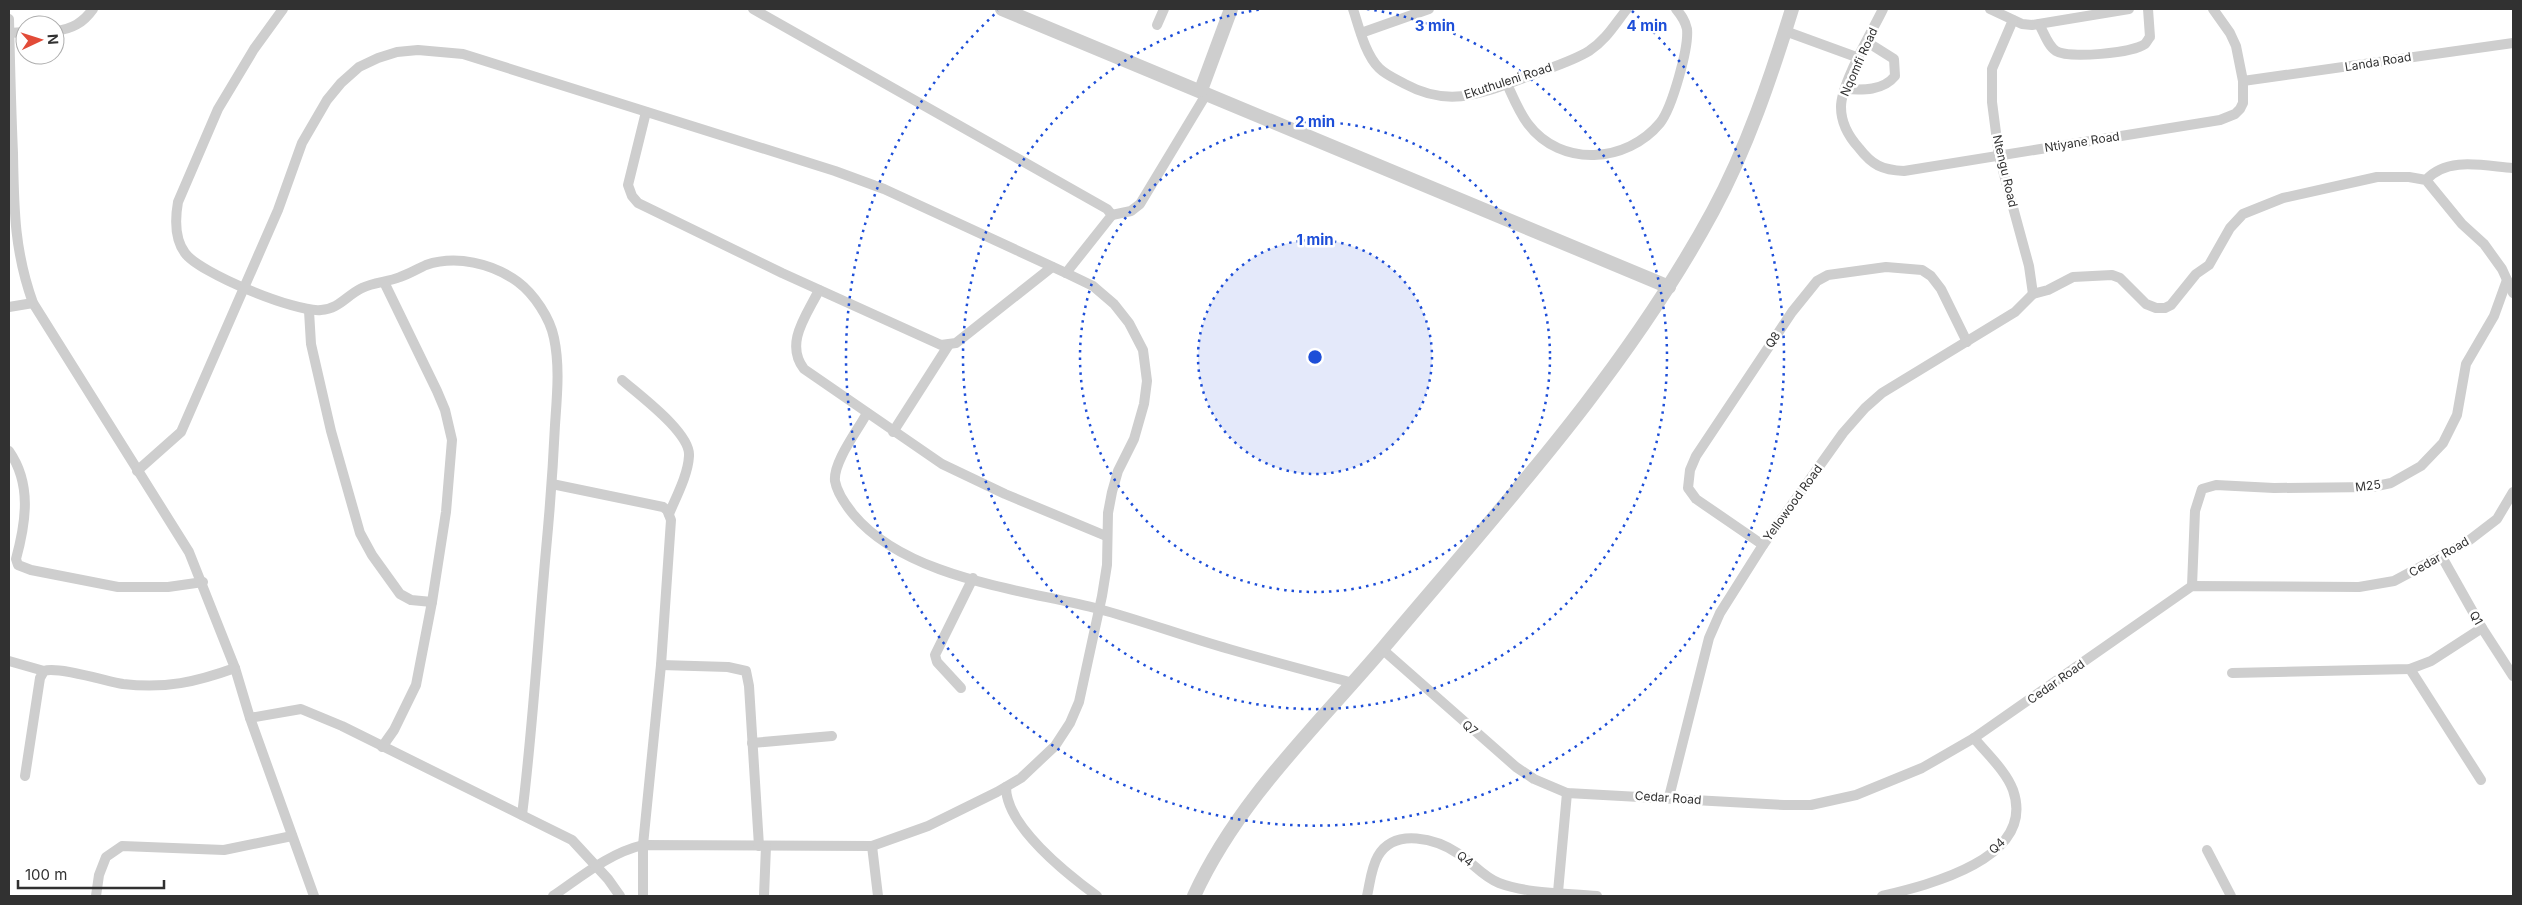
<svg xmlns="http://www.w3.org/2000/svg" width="2522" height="905" viewBox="0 0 2522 905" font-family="Inter,sans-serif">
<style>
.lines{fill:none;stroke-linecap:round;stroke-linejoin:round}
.minor{stroke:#cecece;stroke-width:10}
.tertiary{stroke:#cecece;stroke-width:14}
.ring{fill:none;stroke:#1d4ed8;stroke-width:2.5;stroke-dasharray:2.5 5}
.labels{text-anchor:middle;stroke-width:5;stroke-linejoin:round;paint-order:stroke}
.street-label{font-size:12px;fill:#313131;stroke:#fff}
.centre{fill:#1d4ed8;stroke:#fff;stroke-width:2.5}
.ring-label{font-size:15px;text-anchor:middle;font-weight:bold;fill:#1d4ed8;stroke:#fff;stroke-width:5;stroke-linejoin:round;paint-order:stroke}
</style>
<rect width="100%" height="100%" fill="#fff"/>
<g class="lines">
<g class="minor">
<path d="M283 9 254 49 218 109 178 202C175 219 174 238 185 253 199 273 297 313 321 310 339 309 347 295 362 288 374 282 388 282 400 277 409 274 417 269 426 265 456 255 492 263 518 282 534 294 550 318 554 338 560 366 557 396 555 425 553 467 550 508 546 550 538 638 533 727 522 815"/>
<path d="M753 9 1107 209 1112 215 1066 273"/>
<path d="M1353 9C1359 27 1365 54 1379 68 1386 75 1396 79 1405 84 1451 109 1484 92 1529 76 1549 68 1571 62 1589 51 1606 40 1615 24 1627 9"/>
<path d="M1883 9C1872 32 1841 83 1841 107 1841 122 1849 137 1859 148 1872 165 1882 170 1904 171L2220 120 2235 114 2240 109 2243 103V81L2236 46 2230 33 2213 9"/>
<path d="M1990 9 2022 24 2032 25 2129 9"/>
<path d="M9 19C10 64 11 108 13 153 14 208 14 250 33 303L189 552 235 668 250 718 314 896"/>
<path d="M2013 20 1992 69V102L1999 156 2029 266 2033 294"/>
<path d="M2039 24C2044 33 2048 46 2056 51 2069 59 2133 53 2145 44 2147 42 2148 39 2150 37L2148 9"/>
<path d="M1157 25 1164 9"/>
<path d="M55 31C72 29 83 23 93 9"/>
<path d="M1785 31 1859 58"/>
<path d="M9 33 25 32"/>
<path d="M1361 33 1429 9"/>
<path d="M2243 81 2513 43"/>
<path d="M1507 84C1513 97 1519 112 1528 124 1561 168 1627 163 1660 123 1672 108 1689 48 1687 29 1685 20 1681 15 1676 9"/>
<path d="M1845 89C1863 90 1883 91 1895 76L1894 59 1867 42"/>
<path d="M646 112 628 185 632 196 638 203 782 273 941 345 956 343 1052 267"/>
<path d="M2426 180C2447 156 2485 166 2513 168"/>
<path d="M1112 215 1131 211 1140 204 1207 93"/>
<path d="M819 290C807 315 784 343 804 369L942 464 1005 494 1106 536"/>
<path d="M9 307 33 303"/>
<path d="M309 311 311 344 331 431 360 533 372 555 400 594 411 600 432 602"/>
<path d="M622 380C639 395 691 433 689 456 688 475 676 497 669 514"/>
<path d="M867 413C858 430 833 462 835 481 837 493 845 504 853 514 907 579 1022 589 1099 609 1143 621 1186 637 1229 649 1270 661 1312 672 1353 683"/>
<path d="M893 432 948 346"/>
<path d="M9 451C32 484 26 522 16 559L18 565 31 570 118 587H168L203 582"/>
<path d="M137 471 181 432 278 210 302 143 327 100 341 83 359 67 378 58 397 52 418 50 463 54 835 171 884 189 1066 273 1093 286 1114 304 1129 323 1143 350 1147 381 1144 404 1134 439 1118 471 1112 492 1108 513 1107 565 1102 596 1079 702 1070 723 1055 746 1021 778 997 792 928 826 872 846 643 845C609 853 581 877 553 896"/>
<path d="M552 484 663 507 667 510 671 520 661 665 643 845V896"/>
<path d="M1763 545 1696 499 1688 488 1690 470 1696 456 1792 312 1817 281 1828 275 1886 267 1922 270 1931 276 1941 289 1967 342"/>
<path d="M2442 557 2482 628 2513 676"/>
<path d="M2192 586 2195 511 2202 489 2216 485 2274 488 2372 487 2391 483 2421 466 2443 443 2457 415 2466 364 2494 316 2507 280"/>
<path d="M1382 649 1516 767 1534 779 1567 793 1784 805H1811L1856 795 1922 768 1974 738 2192 586 2359 587 2394 581 2467 542 2497 519 2513 492"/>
<path d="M9 661 44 671"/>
<path d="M661 665 728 667 746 671 749 686 759 846"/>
<path d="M2410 669 2481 780"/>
<path d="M2232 673 2410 669 2431 661 2482 628"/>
<path d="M961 688 937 662 935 655 973 578"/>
<path d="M250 718 301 709 342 726 572 840 608 879 620 896"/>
<path d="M752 743 832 736"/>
<path d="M382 747 394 730 416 685 432 602 446 512 452 440 445 410 437 391 384 282"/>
<path d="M25 776 40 678 44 671C57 666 106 681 123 684 166 689 196 682 235 668"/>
<path d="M1006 787C1006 826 1067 874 1097 896"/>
<path d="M1669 797 1709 638 1720 613 1763 545 1843 433 1865 408 1882 393 2015 312 2033 294 2048 290 2073 277 2112 275 2120 278 2146 304 2156 308H2165L2171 305 2196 274 2209 265 2230 228 2243 214 2283 198 2377 177H2409L2426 180 2462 224 2484 244 2502 269 2513 293"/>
<path d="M872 846 878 896"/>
<path d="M2207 850 2231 896"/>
<path d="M1558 892 1567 793"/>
<path d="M96 896 99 875 106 857 122 846 224 850 292 836"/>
<path d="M764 896 766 846"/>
<path d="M1367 896C1370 883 1371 868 1378 856 1395 827 1437 839 1459 854 1473 863 1483 877 1499 883 1529 894 1565 893 1597 896"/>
<path d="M1882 896C1928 885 2037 859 2013 790 2006 771 1987 754 1974 738"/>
</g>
<g class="tertiary">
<path d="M1002 9 1669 287"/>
<path d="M1201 90 1231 9"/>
<path d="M1194 896C1238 800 1316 727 1384 647 1501 508 1626 372 1713 211 1747 148 1771 77 1792 9"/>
</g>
</g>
<circle cx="1315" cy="357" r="117" fill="#1d4ed8" fill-opacity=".12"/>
<g class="ring">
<circle cx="1315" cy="357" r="117"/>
<circle cx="1315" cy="357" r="235"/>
<path d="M1367 9A352 352 0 1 1 1263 9"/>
<path d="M1632 11A469 469 0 1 1 998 11"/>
</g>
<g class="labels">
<g class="street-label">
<text transform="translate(1859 62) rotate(-66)" y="4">Nqomfi Road</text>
<text transform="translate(2378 62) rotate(-9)" y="4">Landa Road</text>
<text transform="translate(1508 81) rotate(-18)" y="4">Ekuthuleni Road</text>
<text transform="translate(2082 142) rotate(-9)" y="4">Ntiyane Road</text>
<text transform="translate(2005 171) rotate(77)" y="4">Ntengu Road</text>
<text transform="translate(1773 340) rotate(-56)" y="4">Q8</text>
<text transform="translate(2368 486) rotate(-7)" y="4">M25</text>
<text transform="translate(1793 503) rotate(-54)" y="4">Yellowood Road</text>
<text transform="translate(2439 557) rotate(-30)" y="4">Cedar Road</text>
<text transform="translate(2476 618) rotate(60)" y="4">Q1</text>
<text transform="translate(2056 682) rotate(-35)" y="4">Cedar Road</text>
<text transform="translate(1470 728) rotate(40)" y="4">Q7</text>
<text transform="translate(1668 798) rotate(4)" y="4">Cedar Road</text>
<text transform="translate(1997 846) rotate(-44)" y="4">Q4</text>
<text transform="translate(1465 859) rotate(37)" y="4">Q4</text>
</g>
</g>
<circle cx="1315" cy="357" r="8" class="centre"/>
<g class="ring-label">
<text x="1647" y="31">4 min</text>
<text x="1435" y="31">3 min</text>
<text x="1315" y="127">2 min</text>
<text x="1315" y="245">1 min</text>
</g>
<rect width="2522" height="905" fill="none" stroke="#313131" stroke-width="20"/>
<g transform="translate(40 40) rotate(86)"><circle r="24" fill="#ffffff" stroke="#adadad"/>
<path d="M0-4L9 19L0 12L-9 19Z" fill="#e24b38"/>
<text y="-8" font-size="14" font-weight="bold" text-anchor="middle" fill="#313131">N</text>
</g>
<path d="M18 880v8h146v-8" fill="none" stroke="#313131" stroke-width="2.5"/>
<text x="25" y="880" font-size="15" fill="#313131" stroke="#ffffff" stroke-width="4" paint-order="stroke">100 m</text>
</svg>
